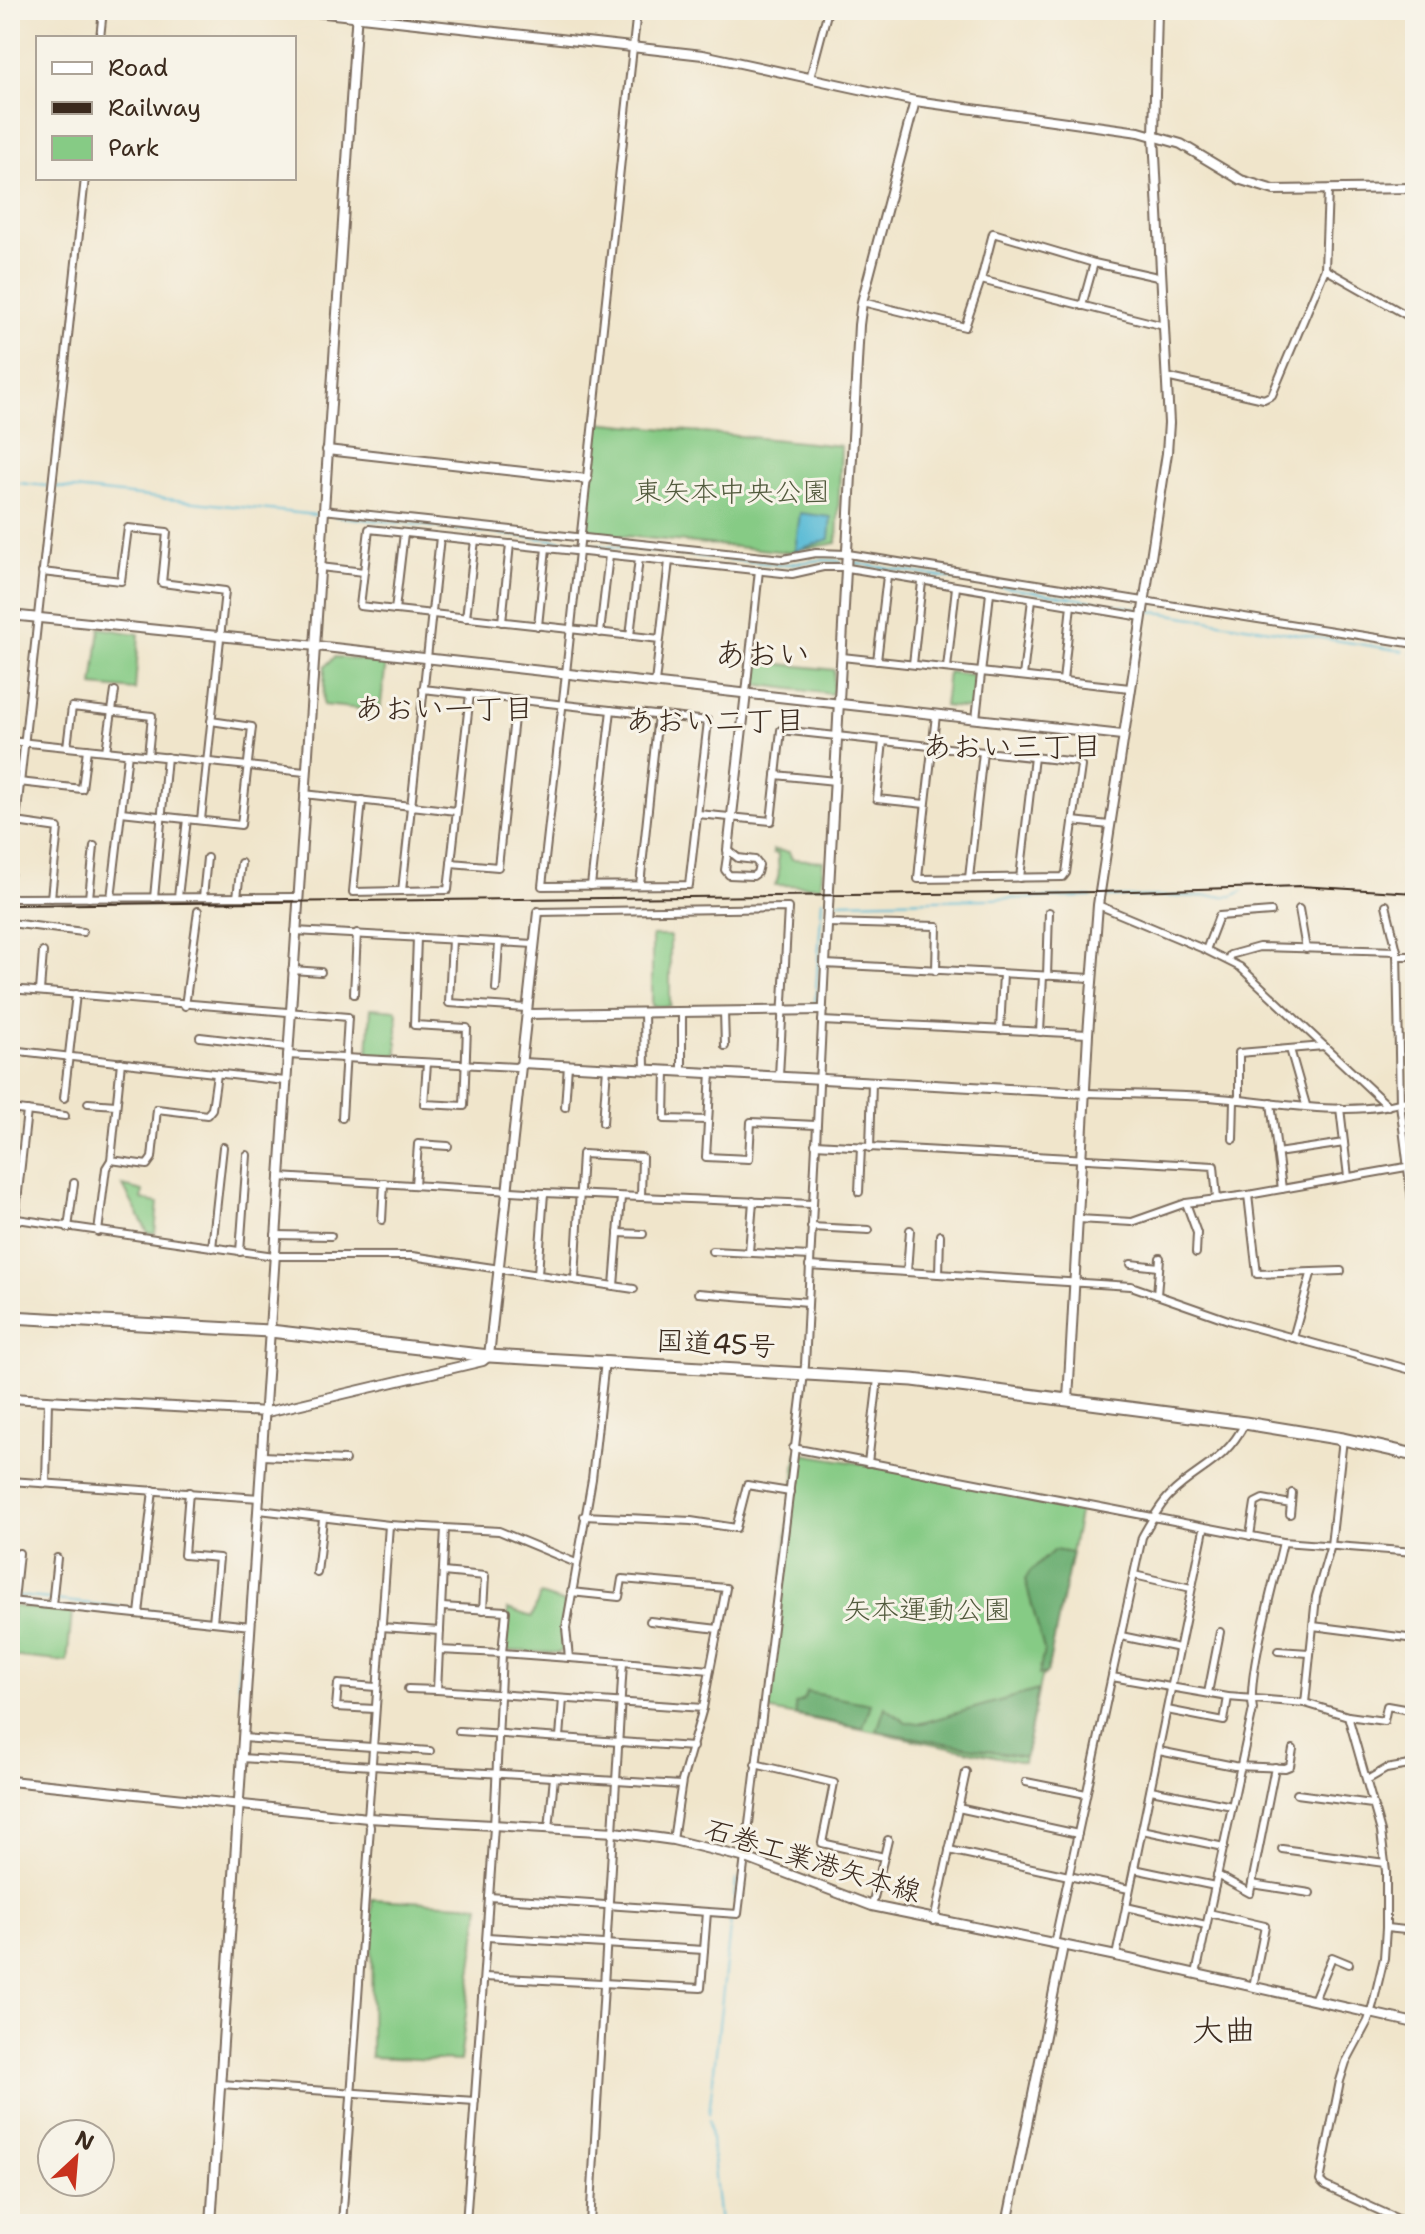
<svg xmlns="http://www.w3.org/2000/svg" width="1425" height="2234" viewBox="0 0 1425 2234" font-family="'Shantell Sans','Klee One',sans-serif">
<style>
.green{fill:#86cb85;stroke:#607a52;stroke-width:2}
.forest{fill:#6caf72;stroke:#546c48;stroke-width:2}
.water{fill:#56bad5;stroke:#48727a;stroke-width:2}
.lines{fill:none;stroke-linecap:round;stroke-linejoin:round}
.stream{stroke:#56bad5;stroke-width:2}
.street-casing{stroke:#7a6b5b;stroke-width:10}
.secondary-casing{stroke:#7a6b5b;stroke-width:12}
.highway-casing{stroke:#7a6b5b;stroke-width:15}
.street{stroke:#fff;stroke-width:6}
.secondary{stroke:#fff;stroke-width:8}
.highway{stroke:#fff;stroke-width:11}
.rail{stroke:#3b2a1e;stroke-width:2}
.labels{text-anchor:middle;stroke-width:6;stroke-linejoin:round;paint-order:stroke}
.park-label{font-size:28px;fill:#525a3d;stroke:#f7f3e8}
.street-label{font-size:28px;fill:#3b2a1e;stroke:#f7f3e8}
.neighbourhood-label{font-size:30px;fill:#3b2a1e;stroke:#f7f3e8}
.quarter-label{font-size:32px;fill:#3b2a1e;stroke:#f7f3e8}
</style>
<rect width="100%" height="100%" fill="#f7f3e8"/>
<filter id="ink" filterUnits="userSpaceOnUse"><feTurbulence type="fractalNoise" baseFrequency=".0125" numOctaves="2"/><feDisplacementMap in="SourceGraphic" scale="16" xChannelSelector="R" yChannelSelector="G"/><feConvolveMatrix kernelMatrix="1 2 1 2 8 2 1 2 1" color-interpolation-filters="sRGB"/></filter>
<filter id="wash" filterUnits="userSpaceOnUse"><feTurbulence type="fractalNoise" baseFrequency=".006" numOctaves="4" result="noise"/><feDisplacementMap in="SourceGraphic" scale="32" xChannelSelector="R" yChannelSelector="G"/><feGaussianBlur stdDeviation="1.8" result="paint"/><feColorMatrix in="noise" values="0 0 0 0 0 0 0 0 0 0 0 0 0 0 0 0 0 1.4 0 .05"/><feComposite in="paint" operator="in"/></filter>
<g filter="url(#wash)">
<rect width="100%" height="100%" fill="#f0e5cb"/>
<g class="green">
<path d="M596 422 841 446 837 543 788 552 584 532Z"/>
<path d="M100 628 139 634 135 690 93 686Z"/>
<path d="M335 657 386 663 380 711 323 705 325 666Z"/>
<path d="M753 661 834 670 833 692 831 694 753 684Z"/>
<path d="M948 672 974 675 977 679 974 706 971 709 944 706Z"/>
<path d="M773 850 789 852 792 859 823 861 821 886 775 885C782 873 777 867 778 854L773 853Z"/>
<rect x="652" y="936" width="18" height="70"/>
<path d="M371 1008 397 1010V1055L368 1054Z"/>
<path d="M123 1186 143 1191 142 1200 158 1203 155 1233H148Z"/>
<path d="M797 1453 918 1473 1080 1509 1047 1673 1041 1677 1024 1762 767 1710Z"/>
<path d="M540 1595 565 1603 561 1627 562 1650 558 1653 509 1651 506 1648 508 1609 532 1617Z"/>
<path d="M12 1606 72 1613 67 1662 10 1656Z"/>
<path d="M372 1899 480 1905 460 2061 371 2057Z"/>
</g>
<g class="forest">
<path d="M1054 1550 1072 1553 1047 1673 1039 1675 1044 1650 1025 1580 1030 1572Z"/>
<path d="M1038 1690 1025 1757 877 1731 885 1707 906 1723H922Z"/>
<path d="M806 1692 871 1704 863 1728 796 1715 795 1704 804 1700Z"/>
</g>
<path class="water" d="M800 513 831 517 829 539 795 551Z"/>
<g class="lines">
<g class="stream">
<path d="M10 482 47 486"/>
<path d="M56 487 316 515"/>
<path d="M334 516 573 542"/>
<path d="M586 544 781 565 821 560 841 561"/>
<path d="M854 563 1136 608"/>
<path d="M1150 611 1403 651"/>
<path d="M1411 653H1415"/>
<path d="M1105 897 1233 896 1242 891"/>
<path d="M834 902 1092 897"/>
<path d="M815 1005 822 900"/>
<path d="M10 1595 49 1599"/>
<path d="M55 1600 136 1609"/>
<path d="M142 1610 241 1620 238 1685"/>
<path d="M734 1900 736 1879"/>
<path d="M709 2114 731 1919"/>
<path d="M709 2120 720 2224"/>
</g>
</g>
</g>
<g filter="url(#ink)">
<g class="lines">
<g class="street-casing">
<g id="street">
<path d="M100 38 103 10"/>
<path d="M810 78 828 10"/>
<path d="M1325 269 1415 320"/>
<path d="M981 280 1164 326"/>
<path d="M862 302 965 327 981 280 993 233 1094 263 1162 278"/>
<path d="M1082 306 1094 263"/>
<path d="M1166 377 1264 399 1272 395 1325 269 1328 189"/>
<path d="M323 510 783 559 816 553 848 554 1415 644"/>
<path d="M369 529 669 561 660 639 360 606Z"/>
<path d="M669 561 792 574 823 567H842L1142 617"/>
<path d="M320 567 364 572"/>
<path d="M42 572 121 581 128 528 167 532 162 583 225 591 201 820"/>
<path d="M395 610 404 533"/>
<path d="M466 618 475 540"/>
<path d="M502 622 510 544"/>
<path d="M538 626 546 548"/>
<path d="M600 633 609 555"/>
<path d="M630 636 639 558"/>
<path d="M842 657 1130 688"/>
<path d="M877 661 887 576"/>
<path d="M913 664 922 582"/>
<path d="M947 668 956 587"/>
<path d="M1023 676 1032 599"/>
<path d="M1063 681 1071 605"/>
<path d="M655 683 660 639"/>
<path d="M423 689C518 699 613 710 708 721L689 885 542 886C550 815 558 744 566 673L637 10"/>
<path d="M746 693 759 570"/>
<path d="M976 719 990 593"/>
<path d="M10 741 305 772"/>
<path d="M883 741 877 799 925 804"/>
<path d="M67 747 72 707 152 716 148 755"/>
<path d="M106 751 115 691"/>
<path d="M776 775 835 781"/>
<path d="M10 781 82 789 87 749"/>
<path d="M304 794 456 811"/>
<path d="M362 800 353 892 448 890 470 694"/>
<path d="M121 812 241 825 252 727 211 721"/>
<path d="M698 814 771 821 781 730 1078 762 1081 766 1066 873 1063 877 918 879C923 824 930 769 936 715"/>
<path d="M1073 821 1109 825"/>
<path d="M16 822 58 828 51 898"/>
<path d="M728 850 738 858 755 860 759 865 757 873 753 876 729 875 725 870Z"/>
<path d="M451 863 498 867 516 699"/>
<path d="M10 877 85 178"/>
<path d="M969 878 983 752"/>
<path d="M1020 878 1034 757"/>
<path d="M640 885 658 715"/>
<path d="M591 886 611 710"/>
<path d="M402 891 440 537"/>
<path d="M178 897 187 819"/>
<path d="M203 897 207 858"/>
<path d="M237 897 241 863"/>
<path d="M10 898 297 897"/>
<path d="M89 898 94 846"/>
<path d="M111 898 128 753"/>
<path d="M154 898 167 757"/>
<path d="M1098 905 1206 950 1240 967 1388 1106"/>
<path d="M1386 905 1397 951 1400 1104 1415 1225"/>
<path d="M1299 909 1306 949"/>
<path d="M538 912 788 908 779 1076"/>
<path d="M10 923 83 932"/>
<path d="M827 923 937 926 936 971"/>
<path d="M295 931 534 944"/>
<path d="M417 937 414 1025 467 1028 464 1106 424 1104 427 1063"/>
<path d="M452 939 449 1003 527 1008"/>
<path d="M1206 950 1219 916 1271 912"/>
<path d="M1397 956H1415"/>
<path d="M1228 960 1230 955 1259 947 1397 951"/>
<path d="M292 970 321 972"/>
<path d="M1047 976 1049 912"/>
<path d="M10 989 348 1017 342 1118"/>
<path d="M496 989 499 942"/>
<path d="M40 991 43 952"/>
<path d="M354 994 357 933"/>
<path d="M185 1006 198 911"/>
<path d="M724 1011 725 1046"/>
<path d="M644 1012 645 1069"/>
<path d="M682 1012V1071"/>
<path d="M822 1021 1088 1034"/>
<path d="M1000 1030 1003 974"/>
<path d="M1040 1032 1043 976"/>
<path d="M200 1037 287 1047"/>
<path d="M1290 1049 1306 1105"/>
<path d="M10 1050 285 1081"/>
<path d="M287 1055 516 1067 522 1063"/>
<path d="M666 1070 665 1119 708 1120"/>
<path d="M711 1072 706 1157 749 1159 751 1122 816 1125"/>
<path d="M1085 1093C1126 1094 1167 1095 1208 1097 1271 1101 1356 1121 1415 1098"/>
<path d="M64 1098 76 994"/>
<path d="M1239 1100V1053L1324 1046"/>
<path d="M88 1103 116 1105"/>
<path d="M1271 1103 1282 1189"/>
<path d="M565 1107 568 1065"/>
<path d="M1340 1108 1348 1177"/>
<path d="M10 1109 65 1116"/>
<path d="M603 1123 607 1067"/>
<path d="M1233 1139 1234 1100"/>
<path d="M815 1144 1214 1166 1217 1199"/>
<path d="M870 1148 872 1082"/>
<path d="M1277 1153 1344 1143"/>
<path d="M111 1160 147 1165 152 1158 157 1109 207 1115 212 1109 217 1074"/>
<path d="M279 1177 544 1193 812 1204"/>
<path d="M415 1185 418 1144 448 1146"/>
<path d="M859 1192 861 1147"/>
<path d="M1248 1195 1257 1274 1341 1271"/>
<path d="M1186 1203 1197 1233 1196 1253"/>
<path d="M10 1218 274 1256H412L634 1289"/>
<path d="M15 1219 27 1111"/>
<path d="M1078 1219 1132 1222 1186 1203 1248 1195 1406 1167"/>
<path d="M382 1220 384 1183"/>
<path d="M811 1227 869 1230"/>
<path d="M68 1228 74 1183"/>
<path d="M98 1232 106 1168 111 1160 121 1062"/>
<path d="M618 1233 643 1234"/>
<path d="M275 1235 331 1236"/>
<path d="M212 1248 223 1147"/>
<path d="M712 1251 810 1256"/>
<path d="M240 1252 247 1155"/>
<path d="M749 1252 753 1201"/>
<path d="M1131 1264 1159 1267"/>
<path d="M809 1266 1131 1286 1231 1321 1415 1371"/>
<path d="M907 1272 910 1230"/>
<path d="M538 1274 544 1193"/>
<path d="M939 1274 940 1235"/>
<path d="M575 1279 582 1154 642 1157 641 1197"/>
<path d="M614 1286 621 1197"/>
<path d="M698 1293 808 1302"/>
<path d="M1157 1295 1160 1258"/>
<path d="M1293 1338 1311 1274"/>
<path d="M1343 1439 1331 1545 1316 1597 1305 1703 1348 1716 1381 1832 1386 1871V1928L1384 1958 1373 2004 1368 2021 1346 2062 1340 2081 1320 2181 1325 2186 1409 2224"/>
<path d="M793 1448 1283 1542 1415 1552"/>
<path d="M263 1456 345 1460"/>
<path d="M868 1463 878 1379"/>
<path d="M10 1481 260 1498"/>
<path d="M46 1483 48 1400"/>
<path d="M189 1492 184 1555 219 1558 213 1622"/>
<path d="M259 1510 389 1525 368 1818 370 1827 342 2224"/>
<path d="M1290 1514 1292 1493"/>
<path d="M584 1516 691 1521 736 1528 747 1485 790 1492"/>
<path d="M389 1525 499 1531 576 1563"/>
<path d="M445 1528 437 1690 703 1708 682 1781 673 1840"/>
<path d="M1250 1536 1255 1503 1263 1499 1291 1504"/>
<path d="M443 1572 485 1576 483 1610"/>
<path d="M317 1573 323 1519"/>
<path d="M1134 1575 1191 1588"/>
<path d="M571 1592 619 1597 622 1579 726 1588 710 1670"/>
<path d="M10 1601 251 1626"/>
<path d="M14 1601 19 1553"/>
<path d="M52 1605 57 1558"/>
<path d="M139 1614 153 1490"/>
<path d="M650 1621 718 1629"/>
<path d="M1313 1626 1415 1639"/>
<path d="M381 1627 440 1631"/>
<path d="M1121 1636 1179 1648"/>
<path d="M439 1650 502 1653 506 1611 442 1607"/>
<path d="M1278 1651 1309 1653"/>
<path d="M569 1658 566 1628 592 1479 605 1361"/>
<path d="M623 1662 710 1670 703 1708"/>
<path d="M1112 1677 1228 1697 1305 1703"/>
<path d="M408 1689 437 1690"/>
<path d="M1208 1693 1220 1632"/>
<path d="M375 1709 336 1707 338 1684 376 1687"/>
<path d="M1167 1710 1224 1721 1228 1697"/>
<path d="M1348 1716 1384 1721 1387 1706 1415 1711"/>
<path d="M459 1731 693 1747"/>
<path d="M560 1737 563 1699"/>
<path d="M243 1738 430 1751"/>
<path d="M1159 1751 1234 1766 1285 1768 1290 1766 1293 1749"/>
<path d="M241 1758 681 1785"/>
<path d="M755 1764 834 1783 822 1843 884 1857 872 1906"/>
<path d="M1367 1780 1386 1769 1415 1764"/>
<path d="M1026 1782 1086 1794"/>
<path d="M1151 1790 1232 1806"/>
<path d="M1297 1794 1372 1804"/>
<path d="M958 1808 1078 1834"/>
<path d="M549 1829 554 1777"/>
<path d="M1142 1830 1224 1847"/>
<path d="M1282 1849 1385 1863"/>
<path d="M949 1850 1129 1889"/>
<path d="M884 1857 888 1840"/>
<path d="M1134 1869 1215 1886"/>
<path d="M1217 1875 1250 1893 1275 1767"/>
<path d="M1252 1884 1310 1893"/>
<path d="M489 1897 738 1914 805 1365 825 964 1092 978"/>
<path d="M1126 1907 1206 1925"/>
<path d="M1209 1913 1265 1926 1253 1987"/>
<path d="M934 1921 966 1772"/>
<path d="M1386 1928 1415 1931"/>
<path d="M487 1937 704 1950"/>
<path d="M1054 1944 1142 1537C1150 1523 1158 1507 1170 1495 1198 1467 1224 1464 1245 1423"/>
<path d="M1116 1956 1204 1529"/>
<path d="M1196 1974 1253 1709C1246 1678 1275 1579 1283 1542"/>
<path d="M484 1977 701 1988 707 1912"/>
<path d="M1314 2000 1332 1957 1349 1964"/>
<path d="M221 2084 475 2101"/>
<path d="M466 2224 494 1827 502 1653 623 1662 590 2224"/>
</g>
</g>
<g class="secondary-casing">
<g id="secondary">
<path d="M298 10 703 55 915 101 1139 132 1181 144 1241 180 1274 190 1415 188"/>
<path d="M327 450 587 479"/>
<path d="M10 615 316 646 1122 735"/>
<path d="M728 850 746 693"/>
<path d="M825 964 859 325 862 302 915 101"/>
<path d="M527 1014 822 1010"/>
<path d="M522 1063 1085 1093"/>
<path d="M10 1398 267 1412 483 1361 489 1356 538 912"/>
<path d="M1068 1400 1088 1034 1098 905 1167 453 1169 423 1154 136 1157 10"/>
<path d="M10 1781 368 1818 615 1832 673 1840 746 1858 872 1906 1116 1956 1415 2023"/>
<path d="M211 2224 357 10"/>
<path d="M1007 2224 1063 1946"/>
</g>
</g>
<g class="highway-casing">
<path id="highway" d="M10 1317 270 1331 489 1356 913 1380 1245 1423 1343 1439 1415 1455"/>
</g>
<use href="#street" class="street"/>
<use href="#secondary" class="secondary"/>
<use href="#highway" class="highway"/>
<path class="rail" d="M10 905 1099 892 1300 886 1415 893"/>
</g>
</g>
<g class="labels">
<g class="park-label">
<text x="732" y="501">東矢本中央公園</text>
<text x="927" y="1619">矢本運動公園</text>
</g>
<g class="street-label">
<text transform="translate(716 1343) rotate(3)" y="10">国道45号</text>
<text transform="translate(813 1860) rotate(17)" y="10">石巻工業港矢本線</text>
</g>
<g class="neighbourhood-label">
<text x="444" y="719">あおい一丁目</text>
<text x="715" y="731">あおい二丁目</text>
<text x="1012" y="757">あおい三丁目</text>
</g>
<g class="quarter-label">
<text x="762" y="665">あおい</text>
<text x="1224" y="2041">大曲</text>
</g>
</g>
<rect width="1425" height="2234" fill="none" stroke="#f7f3e8" stroke-width="40"/>
<rect x="36" y="36" width="260" height="144" fill="#f7f3e8" stroke="#aca397" stroke-width="2"/>
<rect x="52" y="62" width="40" height="12" fill="#ffffff" stroke="#aca397" stroke-width="2"/>
<text x="108" y="76" font-size="24" fill="#3b2a1e">Road</text>
<rect x="52" y="102" width="40" height="12" fill="#3b2a1e" stroke="#aca397" stroke-width="2"/>
<text x="108" y="116" font-size="24" fill="#3b2a1e">Railway</text>
<rect x="52" y="136" width="40" height="24" fill="#86cb85" stroke="#aca397" stroke-width="2"/>
<text x="108" y="156" font-size="24" fill="#3b2a1e">Park</text>
<g transform="translate(76 2158) rotate(26)"><circle r="38" fill="#f7f3e8" stroke="#aca397" stroke-width="2"/>
<path d="M0-6L14 30L0 20L-14 30Z" fill="#c8321e"/>
<text y="-12" font-size="22" font-weight="bold" text-anchor="middle" fill="#3b2a1e">N</text>
</g>
</svg>
